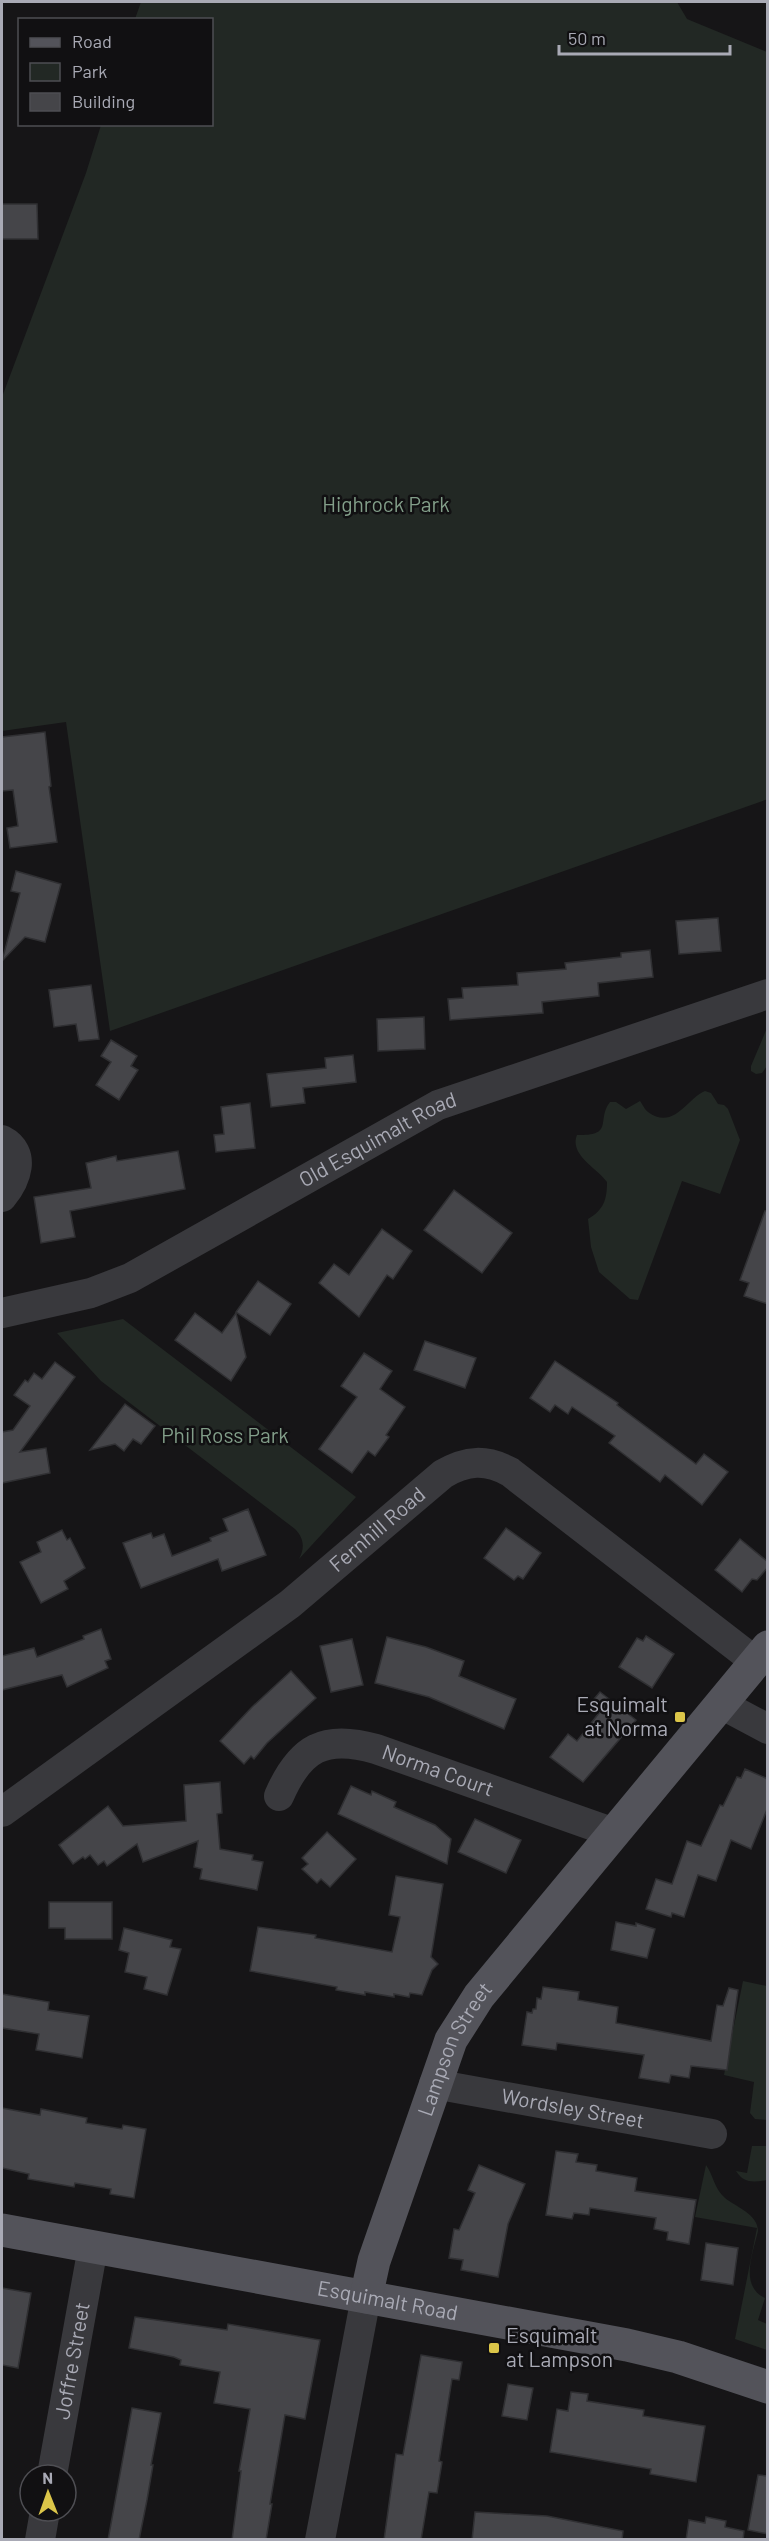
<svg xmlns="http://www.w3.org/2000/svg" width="769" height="2541" viewBox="0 0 769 2541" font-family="Barlow,sans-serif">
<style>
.green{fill:#222824}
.building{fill:#454549;stroke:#303033;stroke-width:1.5}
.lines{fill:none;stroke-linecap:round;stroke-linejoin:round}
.minor{stroke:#39393d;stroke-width:30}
.major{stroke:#53535a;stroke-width:33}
.poi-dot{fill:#dbc549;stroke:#111012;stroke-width:2}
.labels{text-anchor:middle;stroke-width:5;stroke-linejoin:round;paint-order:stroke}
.park-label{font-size:21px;fill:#829e89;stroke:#111012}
.street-label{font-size:21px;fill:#a9aab5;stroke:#111012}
.poi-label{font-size:21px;fill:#a9aab5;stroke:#111012;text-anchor:end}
</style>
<rect width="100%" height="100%" fill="#161517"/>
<g class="green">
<path d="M141 2H677L687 19 767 52 768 799 110 1031 66 722 2 731V397L86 173 101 125 212 124V20L135 19Z"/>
<path d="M767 1028V1066L762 1073 756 1074 751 1071V1066Z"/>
<path d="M705 1091 711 1093 718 1104 724 1105 728 1109 740 1140 720 1194 682 1181 638 1300 630 1299 599 1272 591 1247 588 1219C604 1210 607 1199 607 1182 597 1168 569 1155 577 1135 615 1136 596 1120 610 1102H616L626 1109 640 1101C643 1105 645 1110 648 1112 674 1131 687 1098 705 1091Z"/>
<path d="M123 1319 356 1497 299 1559C305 1548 304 1538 295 1529L101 1381 57 1333Z"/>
<path d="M743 1981 767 1986V2120L755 2119 750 2113 754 2082 724 2075Z"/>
<path d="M752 2146H767V2180C754 2182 744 2184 736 2171L747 2173Z"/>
<path d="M706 2165C713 2174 714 2189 725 2198 736 2207 758 2214 758 2231 753 2253 739 2286 765 2298L758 2320 767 2324V2350L735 2339 757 2228 695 2217Z"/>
</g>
<g class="building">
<path d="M2 204H37L38 239H2Z"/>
<path d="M45 732 51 786 49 787 57 842 10 848 7 828 18 826 13 790 2 791V737Z"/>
<path d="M16 871 61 884 45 942 25 937 2 961 20 893 11 891Z"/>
<path d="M718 918 721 951 679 954 676 921Z"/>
<path d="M650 950 653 977 598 983 599 996 542 1002 543 1013 450 1020 448 999 463 998 462 988 518 985 517 973 566 969 565 963 621 957V953Z"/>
<path d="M91 985 99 1039 79 1041 76 1024 54 1027 49 990Z"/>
<path d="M424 1017 425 1049 378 1051 377 1019Z"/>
<path d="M111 1040 137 1056 131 1066 138 1070 119 1100 96 1085 111 1062 101 1056Z"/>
<path d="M353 1055 356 1082 303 1088 305 1103 271 1107 267 1074 326 1068 325 1058Z"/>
<path d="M250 1103 255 1148 216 1152 214 1135 224 1134 221 1107Z"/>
<path d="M178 1151 185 1189 70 1211 75 1237 41 1243 34 1197 91 1188 86 1163 116 1156 117 1161Z"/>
<path d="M454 1190 512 1233 482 1273 424 1230Z"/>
<path d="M765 1211H768V1304L744 1296 749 1283 740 1280Z"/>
<path d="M382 1229 412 1251 393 1279 387 1275 359 1317 319 1283 334 1264 349 1275Z"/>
<path d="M258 1281 291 1304 270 1335 236 1312Z"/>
<path d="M195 1313 222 1333 236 1313 246 1357 231 1381 175 1340Z"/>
<path d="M425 1341 476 1358 465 1388 414 1370Z"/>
<path d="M364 1353 392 1371 380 1389 405 1407 386 1435 389 1437 375 1456 368 1451 352 1473 319 1449 357 1397 341 1386Z"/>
<path d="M555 1361 618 1403 617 1405 696 1464 704 1454 728 1472 702 1505 665 1475 660 1482 609 1443 615 1436 572 1407 568 1414 555 1405 550 1412 530 1398Z"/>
<path d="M55 1362 75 1377 20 1452 46 1448 50 1473 2 1483V1432L13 1430 30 1406 14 1395 25 1380 28 1382 34 1373 42 1379Z"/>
<path d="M125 1404 155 1426 141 1444 133 1439 124 1451 115 1444 90 1450Z"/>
<path d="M248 1509 266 1555 222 1571 218 1559 141 1588 123 1543 151 1533 153 1538 164 1534 172 1556 211 1541 210 1538 228 1531 223 1519Z"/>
<path d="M506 1528 541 1553 523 1579 518 1576 514 1580 484 1558Z"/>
<path d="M62 1530 67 1540 70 1538 85 1568 64 1581 68 1589 41 1603 20 1562 41 1552 37 1542Z"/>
<path d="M740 1539 768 1562V1567L757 1580 752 1579 742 1592 715 1570Z"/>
<path d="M101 1629 111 1659 105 1661 108 1668 67 1687 62 1675 2 1690V1656L34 1648 37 1657 84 1639 83 1636Z"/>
<path d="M646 1636 674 1654 652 1688 619 1667 637 1638 643 1641Z"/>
<path d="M387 1637 426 1647 464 1661 459 1676 516 1699 504 1729 429 1697 375 1683Z"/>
<path d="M352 1639 363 1685 331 1692 320 1646Z"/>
<path d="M291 1671 316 1698 267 1743 254 1759 251 1756 244 1764 220 1741 252 1707Z"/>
<path d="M600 1692 636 1720 583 1782 550 1757 568 1734 577 1741 599 1713 589 1705Z"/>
<path d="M745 1769 768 1779V1807L751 1849 731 1840 716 1881 698 1875 684 1917 672 1913 671 1917 646 1909 656 1879 672 1884 687 1841 701 1846 720 1805 723 1806 737 1777 741 1778Z"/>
<path d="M220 1782 222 1813 217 1814 220 1849 253 1855 252 1860 263 1862 257 1890 200 1879 202 1869 194 1867 198 1841 143 1862 137 1844 107 1866 104 1861 98 1865 90 1855 85 1859 83 1857 73 1864 59 1845 108 1806 123 1826 186 1821 184 1785Z"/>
<path d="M351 1786 371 1795 372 1791 396 1802 394 1807 435 1825 451 1839 447 1864 338 1814Z"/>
<path d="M475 1819 521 1840 506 1873 458 1852Z"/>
<path d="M327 1832 356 1859 330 1887 321 1879 317 1883 302 1869 308 1864 302 1858Z"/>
<path d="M396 1876 443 1884 431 1957 438 1964 432 1970 422 1995 410 1993 409 1997 394 1994V1997L365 1992V1995L336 1990 337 1987 250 1971 258 1927 316 1935 315 1938 392 1952 400 1917 389 1915Z"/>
<path d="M49 1902H112V1939H65V1928H49Z"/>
<path d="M616 1922 636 1926V1923L655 1929 647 1958 611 1950Z"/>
<path d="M124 1928 172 1940 170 1947 181 1949 167 1995 144 1989 147 1977 125 1972 129 1953 119 1950Z"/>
<path d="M543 1987 579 1992 578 2000 618 2007 616 2023 711 2041 717 2005 723 2006 729 1988 738 1990 727 2070 691 2066 689 2078 671 2075 669 2083 639 2078 644 2055 557 2043 556 2050 522 2045 527 2012 532 2013 533 2009H536L537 1998 541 1999Z"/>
<path d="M2 1994 49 2002 48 2010 89 2016 82 2058 36 2050 39 2034 2 2028Z"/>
<path d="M2 2108 40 2115 41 2109 87 2118 86 2123 122 2129 123 2125 146 2129 134 2198 110 2194 111 2189 75 2183 74 2187 28 2179 29 2174 2 2168Z"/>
<path d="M556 2151 578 2154 576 2162 597 2165 596 2171 637 2178 635 2191 696 2200 689 2244 667 2240 668 2232 654 2229 656 2218 590 2208 589 2215 574 2213 572 2219 546 2215Z"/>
<path d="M479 2165 525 2184 508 2224 498 2277 461 2270 463 2260 449 2258 454 2229 459 2230 475 2193 468 2190Z"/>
<path d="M706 2243 738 2248 733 2285 701 2280Z"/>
<path d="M2 2288 31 2293 18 2368 2 2365Z"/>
<path d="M135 2317 227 2330 228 2324 320 2340 305 2419 285 2415 270 2504H272L266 2540H232L241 2471H239L250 2409 214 2403 220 2372 180 2365 181 2360 174 2357 129 2348Z"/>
<path d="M421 2355 462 2362 459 2380 452 2379 439 2461 442 2462 437 2493 429 2492 421 2540H384L396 2454 403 2455Z"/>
<path d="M508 2384 533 2388 527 2420 502 2416Z"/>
<path d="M571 2392 588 2394 587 2401 644 2410 643 2416 705 2426 696 2482 650 2474 651 2469 550 2452 557 2409 568 2411Z"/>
<path d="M132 2408 161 2413 151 2465H153L147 2500 139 2540H108Z"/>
<path d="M758 2475 768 2476V2534L748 2530Z"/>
<path d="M475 2512 547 2516 623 2531 622 2540H472Z"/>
<path d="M706 2517 726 2521 725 2527 744 2531 743 2540H686L689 2520 705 2523Z"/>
</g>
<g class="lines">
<g class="minor">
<path d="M2 1140C27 1153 16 1180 2 1197"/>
<path id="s1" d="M2 1313 91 1293 130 1278 438 1105 768 994"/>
<path d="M721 1704 768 1729"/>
<path id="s2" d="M279 1796C300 1748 324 1734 376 1749L614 1833"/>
<path id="s3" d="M2 1812 290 1604 443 1474C467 1460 486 1459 510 1472L756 1662"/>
<path id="s4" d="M434 2084 712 2134"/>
<path id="s5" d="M52 2475 93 2247"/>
<path d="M40 2540 45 2511"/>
<path d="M320 2540 366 2297"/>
</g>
<g class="major">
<path id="s6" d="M2 2230 627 2345 678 2357 768 2387"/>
<path id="s7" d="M366 2297 374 2261 451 2040 479 1996 768 1647"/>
</g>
</g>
<g class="poi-dot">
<rect x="674" y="1711" width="12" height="12" rx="3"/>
<rect x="488" y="2342" width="12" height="12" rx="3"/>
</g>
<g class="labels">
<g class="park-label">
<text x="386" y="512">Highrock Park</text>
<text x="225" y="1443">Phil Ross Park</text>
</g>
<g class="street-label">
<text dy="7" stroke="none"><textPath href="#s1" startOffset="417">Old Esquimalt Road</textPath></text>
<text dy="7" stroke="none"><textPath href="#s3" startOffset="470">Fernhill Road</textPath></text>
<text dy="7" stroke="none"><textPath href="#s2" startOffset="188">Norma Court</textPath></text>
<text dy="7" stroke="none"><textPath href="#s7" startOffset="264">Lampson Street</textPath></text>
<text dy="7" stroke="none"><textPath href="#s4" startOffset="141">Wordsley Street</textPath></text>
<text dy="7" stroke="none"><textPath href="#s6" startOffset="392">Esquimalt Road</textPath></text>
<text dy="7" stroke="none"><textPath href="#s5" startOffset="116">Joffre Street</textPath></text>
</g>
<g class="poi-label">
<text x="668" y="1712">Esquimalt<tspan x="668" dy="24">at Norma</tspan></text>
<text x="506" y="2343" text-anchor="start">Esquimalt<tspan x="506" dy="24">at Lampson</tspan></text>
</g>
</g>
<rect width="769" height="2541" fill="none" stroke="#a9aab5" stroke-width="6"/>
<rect x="18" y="18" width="195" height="108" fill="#111012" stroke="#4e4e53" stroke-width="1.5"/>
<rect x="30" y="38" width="30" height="9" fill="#53535a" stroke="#4e4e53" stroke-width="1.5"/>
<text x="72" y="48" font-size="18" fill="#a9aab5">Road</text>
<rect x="30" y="63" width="30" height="18" fill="#222824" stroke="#4e4e53" stroke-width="1.5"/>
<text x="72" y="78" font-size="18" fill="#a9aab5">Park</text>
<rect x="30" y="93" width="30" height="18" fill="#454549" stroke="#4e4e53" stroke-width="1.5"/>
<text x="72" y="108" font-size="18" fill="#a9aab5">Building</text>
<g transform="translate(48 2493) rotate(359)"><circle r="28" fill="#111012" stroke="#4e4e53" stroke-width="1.5"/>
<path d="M0-4.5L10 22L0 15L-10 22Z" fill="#dbc549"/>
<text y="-9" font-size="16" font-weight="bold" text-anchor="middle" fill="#a9aab5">N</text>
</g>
<path d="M559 45v9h171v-9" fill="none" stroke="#a9aab5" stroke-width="3"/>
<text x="568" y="45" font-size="18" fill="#a9aab5" stroke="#111012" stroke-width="4.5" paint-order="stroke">50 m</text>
</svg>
